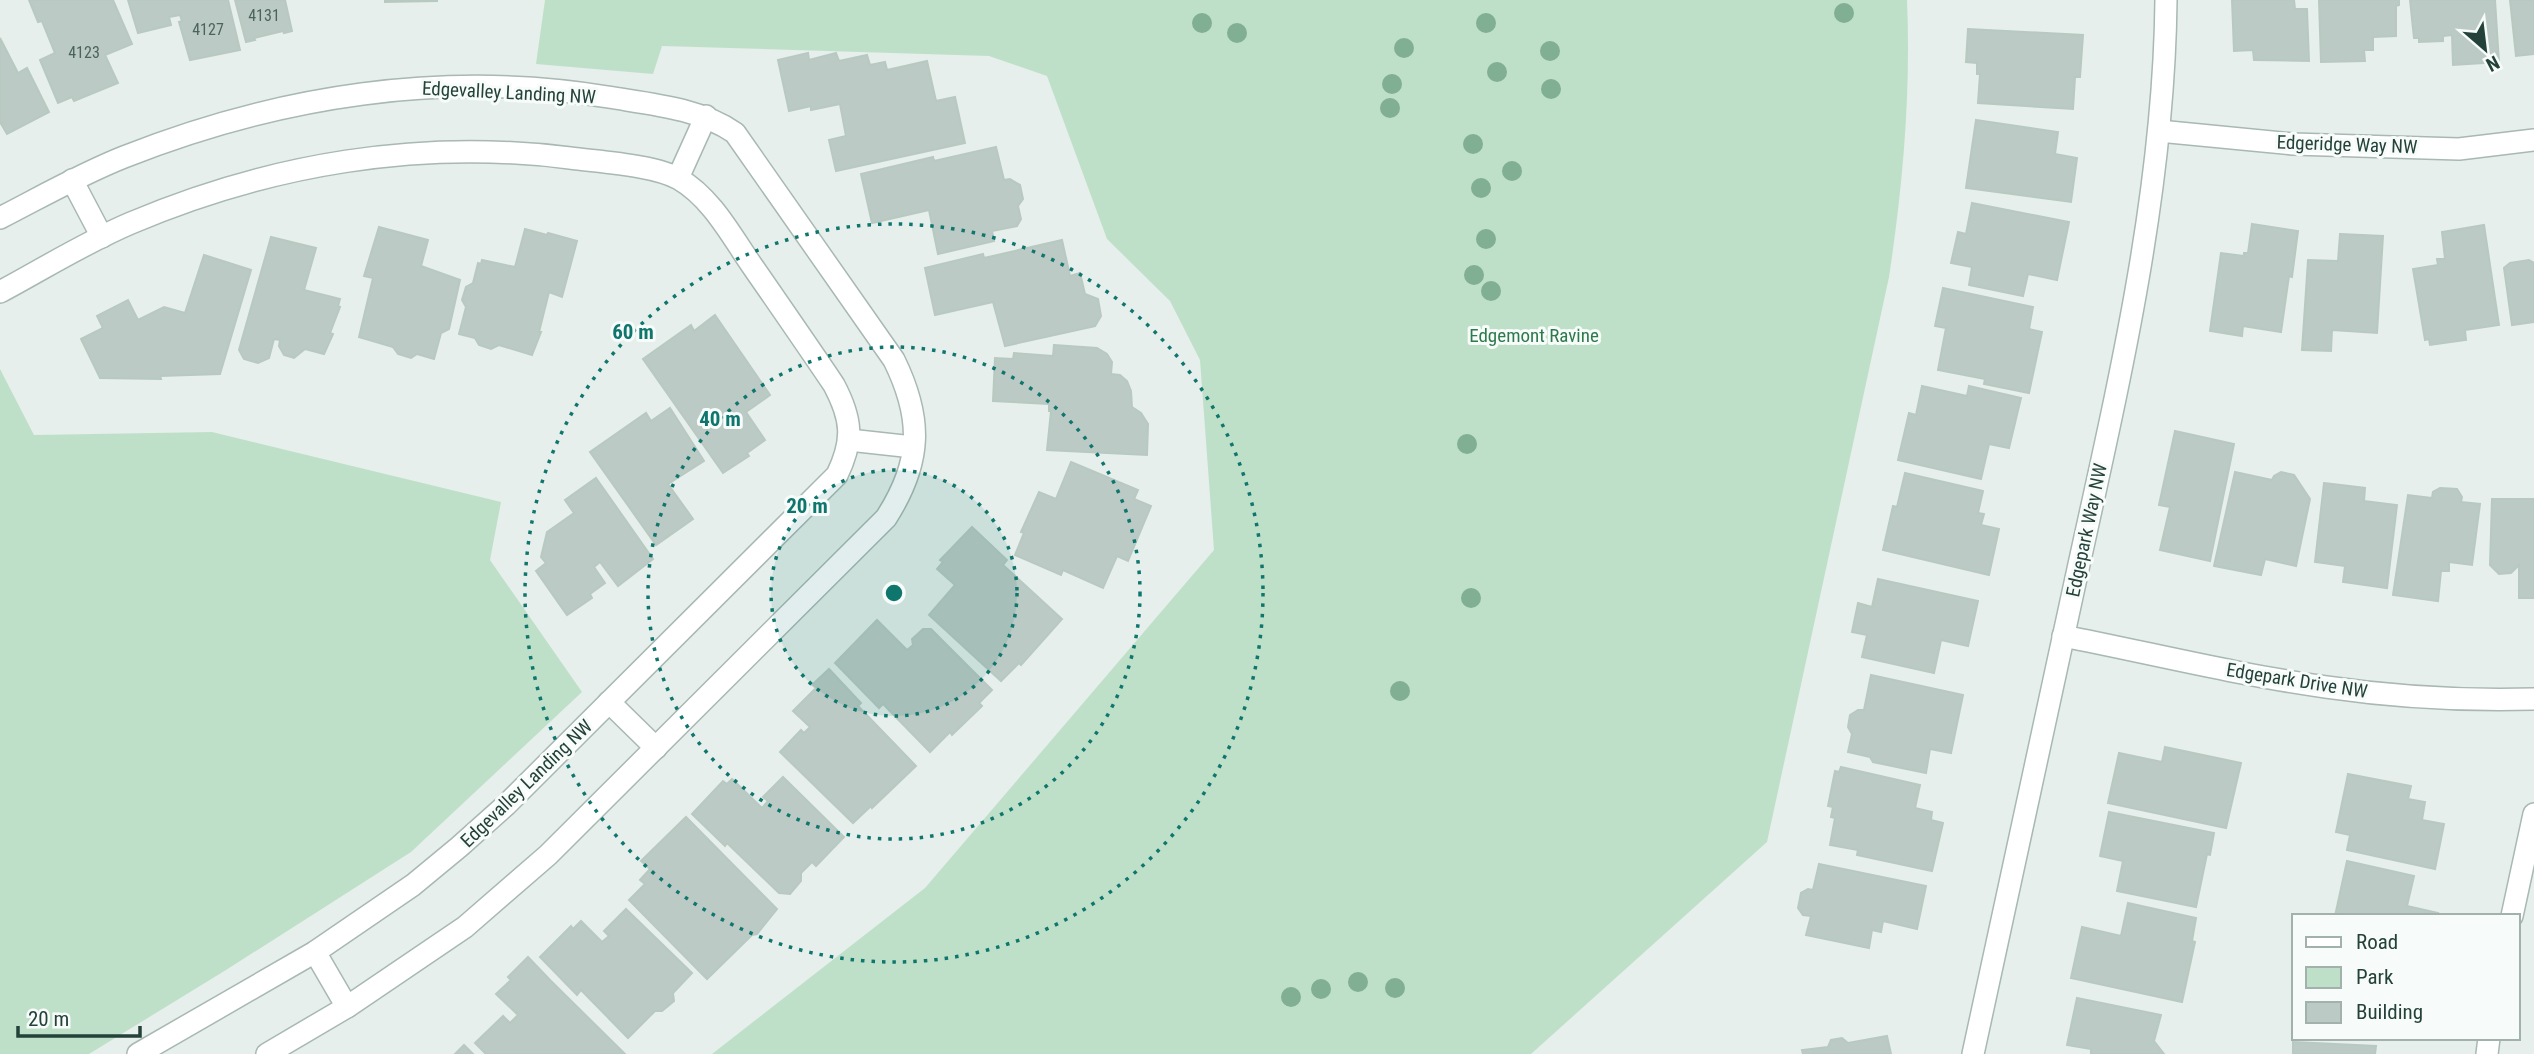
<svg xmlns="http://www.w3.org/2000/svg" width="2534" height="1054" viewBox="0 0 2534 1054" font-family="'Roboto Condensed',sans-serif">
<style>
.green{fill:#bfe0c8}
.building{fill:#bbcac4;stroke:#b8c9c2;stroke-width:2}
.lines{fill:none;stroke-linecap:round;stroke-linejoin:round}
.street-casing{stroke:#a8b8b2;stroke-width:24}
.street{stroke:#fff;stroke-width:21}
.tree{fill:#80af93}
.ring{fill:none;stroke:#0f766e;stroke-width:3.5;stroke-dasharray:3.5 7}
.labels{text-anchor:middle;stroke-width:6;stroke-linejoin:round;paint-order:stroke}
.number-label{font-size:16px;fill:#4a645c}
.street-label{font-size:19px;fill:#24423a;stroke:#f7fbf9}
.park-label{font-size:19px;fill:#2d7a4b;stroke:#f7fbf9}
.centre{fill:#0f766e;stroke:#f7fbf9;stroke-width:3.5}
.ring-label{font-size:21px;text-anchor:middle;font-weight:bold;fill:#0f766e;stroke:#f7fbf9;stroke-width:6;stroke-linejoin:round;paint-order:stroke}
</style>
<rect width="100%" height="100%" fill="#e6efeb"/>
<g class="green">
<path d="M545 0H1907C1911 93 1903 185 1889 277L1767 842 1531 1054H712L925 888 1214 550 1200 360 1170 301 1107 239 1047 76 989 56 662 46 653 74 536 64Z"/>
<path d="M0 369 34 435 212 432 501 502 490 560 582 692 411 852 226 970 89 1054H0Z"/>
</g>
<g class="building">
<path d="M29 0H113L132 44 105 55 118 83 74 101 72 97 58 103 40 60 55 53 42 21 38 22Z"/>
<path d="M128 0H228L240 50 190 60 179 22 182 21 180 15 169 17 171 25 138 33Z"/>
<path d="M235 0H285L292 31 284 33 283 31 254 38 255 40 246 42Z"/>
<path d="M385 0H437V1L385 2Z"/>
<path d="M2232 0H2294L2295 9H2307L2309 61 2254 60 2253 50 2234 51Z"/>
<path d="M2319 0H2399V5L2396 6V36L2373 37V50H2364L2365 61 2321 62Z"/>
<path d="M2410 0H2495L2499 62 2453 65 2452 35 2443 36V41L2419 42V38H2414Z"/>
<path d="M2510 0H2534V54L2516 56Z"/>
<path d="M1968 29 2083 35 2080 77H2075L2073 109 1978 103 1980 74H1977V63L1966 62Z"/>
<path d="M0 38 18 73 27 68 49 112 7 134 0 122Z"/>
<path d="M808 53 809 60 836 53 839 61 867 55 870 65 885 62 887 70 927 61 936 101 955 97 965 143 836 171 829 140 846 136 840 104 811 110V106L789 111 778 60Z"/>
<path d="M1976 120 2058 132 2055 154 2077 158 2071 202 1966 188Z"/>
<path d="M996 147 1004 180 1010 179 1020 185 1023 199 1018 206 1021 219 1017 226 992 231 994 241 938 254 929 210 872 223 861 174 933 157 934 161Z"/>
<path d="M1972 203 2069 222 2057 280 2028 274 2023 296 1969 285 1972 267 1951 263 1958 232 1966 234Z"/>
<path d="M2252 224 2298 231 2292 277 2289 276 2281 332 2243 326 2242 336 2210 331 2221 253 2244 256V253H2248Z"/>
<path d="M2484 225 2499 325 2465 330 2466 340 2430 345 2429 339 2425 340 2413 269 2438 265 2437 259H2445L2442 232Z"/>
<path d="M379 227 428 240 421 266 460 280 449 329 441 333 434 359 417 354 411 358 398 354 393 347 359 337 373 278 364 276Z"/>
<path d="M525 229 547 235 548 233 577 241 562 297 549 292 539 332H541L532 355 499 345 491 349 479 345 475 338 459 334 466 307 462 300 466 287 473 283 478 263 481 264 482 260 515 267Z"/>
<path d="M2340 234 2383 236 2377 333 2332 330 2331 351 2302 350 2308 260 2338 261Z"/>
<path d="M271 237 316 248 304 290 340 299 338 306 340 307 330 333 333 334 324 354 305 349 294 358 284 355 279 346 280 340 274 339 269 358 258 363 244 359 239 350Z"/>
<path d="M1062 240 1070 276 1080 273 1085 294 1098 299 1101 316 1095 326 1005 346 993 302 935 315 925 268 983 254 984 258Z"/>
<path d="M204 255 251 270 220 374 160 376 161 379 100 378 81 339 103 328 97 316 128 300 138 320 164 307 185 313Z"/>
<path d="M2529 260 2534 263V322L2512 325 2504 268 2510 263Z"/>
<path d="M1943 288 2033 307 2029 329 2042 332 2029 393 1984 384 1985 379 1938 370 1946 328 1935 326Z"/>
<path d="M715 315 770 395 746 412 765 440 747 453 749 456 723 473 643 359 691 325 694 331Z"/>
<path d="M1054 345 1097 348 1107 354 1112 362 1111 374 1120 375 1127 381 1131 391 1132 407 1141 413 1148 424 1147 455 1047 450 1051 411H1049V404L993 401 995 358 1013 359 1014 353 1053 356Z"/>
<path d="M1922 386 1967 396 1969 386 2021 398 2009 448 1989 444 1981 479 1898 460 1909 413 1916 415Z"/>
<path d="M670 408 704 461 668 484 693 519 656 545 590 452 646 413 651 421Z"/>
<path d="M2175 431 2234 444 2210 561 2160 550 2170 507 2159 505Z"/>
<path d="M1071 462 1138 490 1134 499 1151 506 1128 561 1117 556 1103 588 1063 570 1061 575 1015 555 1024 533 1021 532 1039 492 1056 499Z"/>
<path d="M2235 472 2272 480 2274 476 2281 472 2294 475 2310 499 2296 566 2265 559 2261 575 2214 566Z"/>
<path d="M1905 473 1983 491 1978 513 1984 514 1981 525 1999 529 1989 575 1883 550 1893 506 1897 507Z"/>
<path d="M596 478 653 559 618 586 600 562 594 567 605 583 590 594 592 598 567 615 536 571 546 563 541 557 547 532 574 513 565 500Z"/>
<path d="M2324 483 2365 488 2364 501 2397 505 2387 588 2343 582 2345 566 2315 562Z"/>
<path d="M2440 488 2457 489 2462 497 2461 502 2480 504 2472 565 2449 562V571H2441L2438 601 2393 595 2408 495 2432 498 2433 492Z"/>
<path d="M2492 499H2534V598H2519V565L2511 573 2499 574 2490 565Z"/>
<path d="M972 527 1007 560 1003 565 1062 619 1021 665 1019 663 1001 681 929 615 955 585 937 569 943 562 940 560Z"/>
<path d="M1878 579 1978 601 1968 646 1941 640 1934 673 1862 657 1867 635 1852 632 1858 603 1872 607Z"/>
<path d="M877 620 907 650 913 645 912 639 923 629H931L992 690 979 703 982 706 952 735 950 732 930 752 883 704 879 708 835 663Z"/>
<path d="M829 669 861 703 858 706 916 766 872 808 871 806 853 823 780 752 801 730 804 733 810 727 793 711 816 688 812 685Z"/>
<path d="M1871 675 1963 695 1951 753 1930 749 1926 773 1873 762 1870 757 1848 752 1852 734 1848 727 1850 715 1858 710H1864Z"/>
<path d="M2165 747 2241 763 2226 828 2108 803 2119 753 2162 762Z"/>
<path d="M1841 767 1920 785 1915 808 1932 812 1931 820 1943 823 1932 871 1857 855 1858 850 1830 845 1835 818 1831 817 1833 807 1828 806 1835 771 1839 772Z"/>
<path d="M2348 774 2411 786 2408 799 2425 802 2422 820 2444 824 2435 869 2347 850 2350 835 2336 832Z"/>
<path d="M783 777 844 837 816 866 812 862 801 873V881L790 894 779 893 727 843 725 846 692 814 723 781 727 784 732 779 762 808 768 801 763 797Z"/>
<path d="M2109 812 2214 833 2210 855 2207 854 2196 907 2117 891 2123 861 2100 856Z"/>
<path d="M686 817 777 909 757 934 752 935 707 979 629 900 645 884 640 880 650 869 641 861Z"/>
<path d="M2347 861 2414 876 2407 906 2438 913 2437 916H2335Z"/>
<path d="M1819 864 1926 886 1917 929 1883 921 1881 932 1872 930 1869 948 1806 935 1811 916 1803 915 1798 908 1801 893 1808 889 1813 890Z"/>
<path d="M2128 903 2196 918 2192 941 2195 942 2182 1002 2071 978 2082 927 2121 936Z"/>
<path d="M626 909 692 973 673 993 674 1001 662 1011H655L628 1038 581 990 577 995 540 957 571 926 573 929 581 921 602 942 609 936 604 931Z"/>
<path d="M528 957 551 981 625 1054H486L475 1043 503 1016 510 1023 518 1015 496 994 511 980 508 977Z"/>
<path d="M2077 998 2161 1015 2154 1041 2164 1054H2091V1049L2067 1045Z"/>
<path d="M1887 1036 1891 1054H1803L1802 1050 1828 1047 1831 1040 1842 1038 1848 1043Z"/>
<path d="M2293 1042 2376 1046 2375 1054H2293Z"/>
<path d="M464 1045 473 1054H455Z"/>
</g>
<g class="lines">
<g class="street-casing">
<g id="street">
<path d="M2159 131 2293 144 2459 149 2534 140"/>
<path d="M678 178 706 116"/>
<path d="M72 180 102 237"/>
<path d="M0 218C41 197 81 174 124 157 278 96 444 70 608 97 650 104 699 108 735 133L894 360C923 419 922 462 886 518L548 855 465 927 347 1007 267 1054"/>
<path d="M0 292C43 269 86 242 131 223 270 164 420 139 570 158 599 162 655 165 679 179 712 198 732 237 753 267 780 306 807 345 834 385 852 419 854 440 837 475L506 805 459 847 413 885 315 952 138 1054"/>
<path d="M849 440 913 447"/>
<path d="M2063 636C2150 653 2238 675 2326 687 2395 697 2464 701 2534 699"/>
<path d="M609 702 656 748"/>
<path d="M2512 916 2534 814"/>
<path d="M315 952 347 1007"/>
<path d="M1973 1054C2009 893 2042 731 2078 569 2119 382 2164 193 2166 0"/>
<path d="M2487 1054 2489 1038"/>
</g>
</g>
<use href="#street" class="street"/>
</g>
<g class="tree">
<circle cx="1844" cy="13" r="10"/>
<circle cx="1202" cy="23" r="10"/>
<circle cx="1486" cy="23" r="10"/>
<circle cx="1237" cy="33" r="10"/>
<circle cx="1404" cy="48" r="10"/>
<circle cx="1550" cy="51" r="10"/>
<circle cx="1497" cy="72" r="10"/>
<circle cx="1392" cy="84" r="10"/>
<circle cx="1551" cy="89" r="10"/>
<circle cx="1390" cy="108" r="10"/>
<circle cx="1473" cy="144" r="10"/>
<circle cx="1512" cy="171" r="10"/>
<circle cx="1481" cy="188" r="10"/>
<circle cx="1486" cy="239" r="10"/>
<circle cx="1474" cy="275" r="10"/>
<circle cx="1491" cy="291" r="10"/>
<circle cx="1467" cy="444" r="10"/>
<circle cx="1471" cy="598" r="10"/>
<circle cx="1400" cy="691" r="10"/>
<circle cx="1358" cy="982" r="10"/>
<circle cx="1395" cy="988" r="10"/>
<circle cx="1321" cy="989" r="10"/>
<circle cx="1291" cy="997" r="10"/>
</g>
<circle cx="894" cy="593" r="123" fill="#0f766e" fill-opacity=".12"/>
<g class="ring">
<circle cx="894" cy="593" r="123"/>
<circle cx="894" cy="593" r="246"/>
<circle cx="894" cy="593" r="369"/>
</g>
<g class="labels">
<g class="number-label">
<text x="264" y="21">4131</text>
<text x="208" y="35">4127</text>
<text x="84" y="58">4123</text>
</g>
<g class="street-label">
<text transform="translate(509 92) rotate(3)" y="7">Edgevalley Landing NW</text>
<text transform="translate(2347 144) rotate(2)" y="7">Edgeridge Way NW</text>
<text transform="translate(2086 530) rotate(-78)" y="7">Edgepark Way NW</text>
<text transform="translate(2297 680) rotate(9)" y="7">Edgepark Drive NW</text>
<text transform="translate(526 783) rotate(-44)" y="7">Edgevalley Landing NW</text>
</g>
<g class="park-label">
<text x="1534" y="342">Edgemont Ravine</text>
</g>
</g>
<circle cx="894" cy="593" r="10" class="centre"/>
<g class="ring-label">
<text x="633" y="339">60 m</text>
<text x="720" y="426">40 m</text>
<text x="807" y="513">20 m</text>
</g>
<rect x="2292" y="914" width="228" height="126" fill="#f7fbf9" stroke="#a3b1ad" stroke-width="2"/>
<rect x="2306" y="937" width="35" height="10" fill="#ffffff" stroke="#a3b1ad" stroke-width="2"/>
<text x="2356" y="949" font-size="21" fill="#24423a">Road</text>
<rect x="2306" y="967" width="35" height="21" fill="#bfe0c8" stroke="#a3b1ad" stroke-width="2"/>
<text x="2356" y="984" font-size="21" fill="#24423a">Park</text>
<rect x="2306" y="1002" width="35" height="21" fill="#bbcac4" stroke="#a3b1ad" stroke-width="2"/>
<text x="2356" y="1019" font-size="21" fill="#24423a">Building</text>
<g transform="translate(2485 49) rotate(152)" stroke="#f7fbf9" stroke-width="5" paint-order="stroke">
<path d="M0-5L12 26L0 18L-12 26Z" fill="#24423a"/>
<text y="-10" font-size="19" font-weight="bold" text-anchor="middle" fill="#24423a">N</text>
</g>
<path d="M18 1026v10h122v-10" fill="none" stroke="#24423a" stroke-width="3.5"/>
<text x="28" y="1026" font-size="21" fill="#24423a" stroke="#f7fbf9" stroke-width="5" paint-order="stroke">20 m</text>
</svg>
